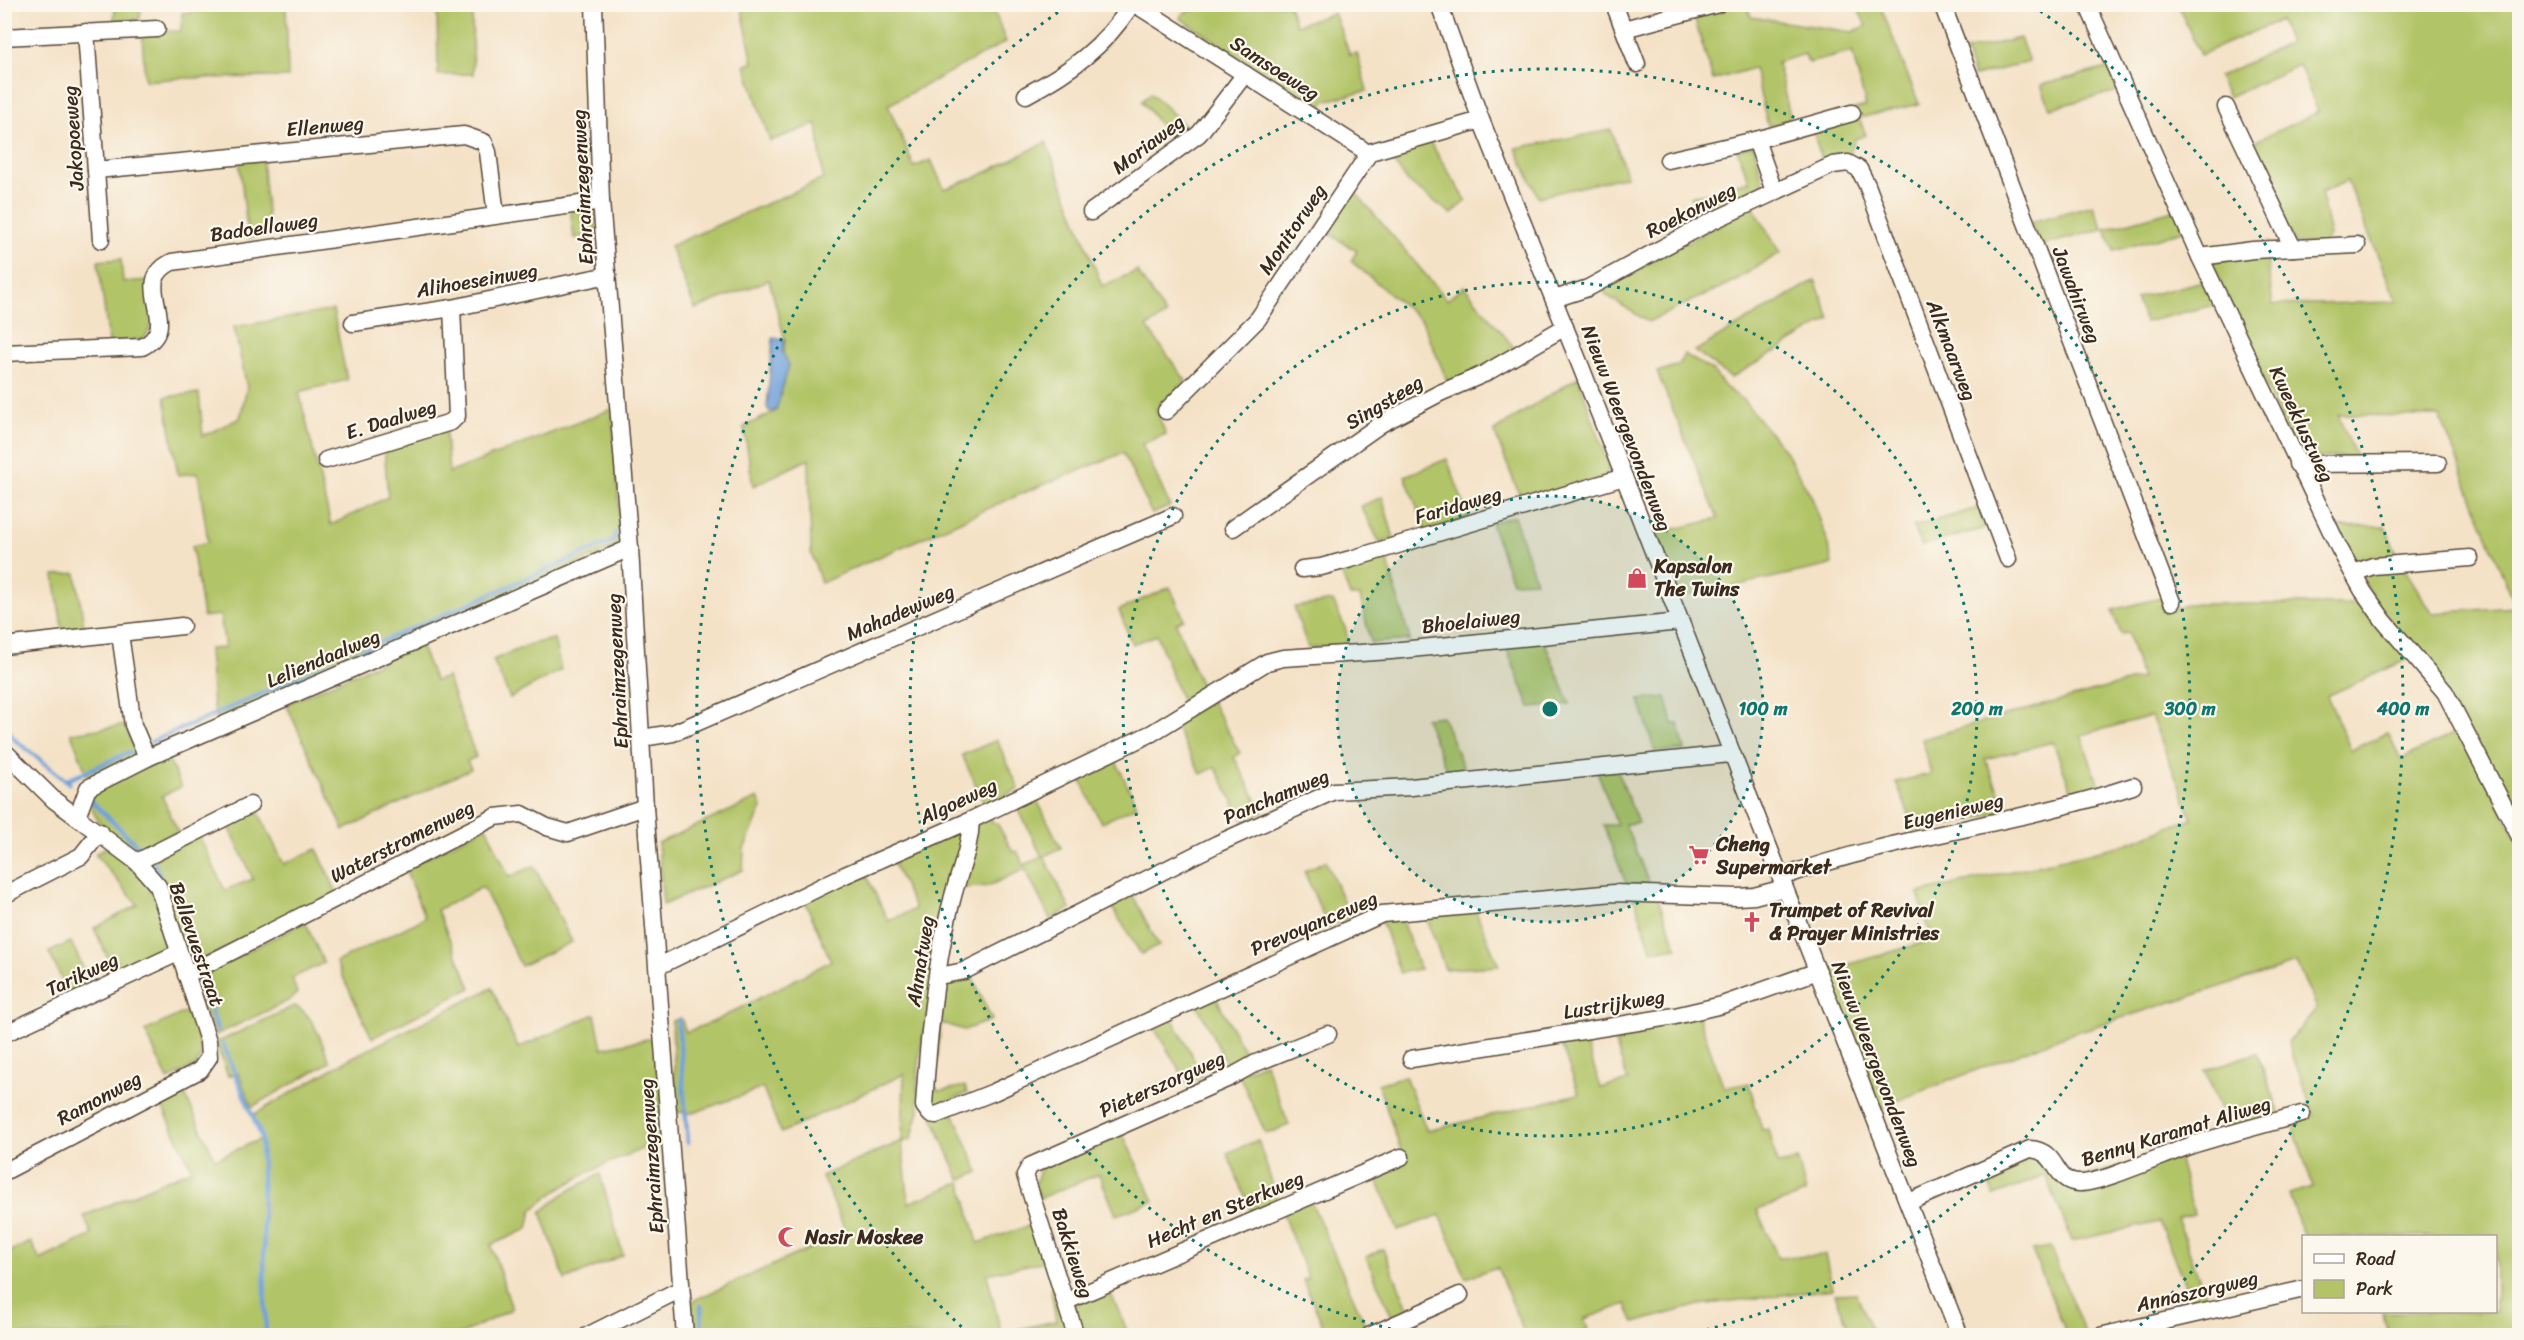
<svg xmlns="http://www.w3.org/2000/svg" width="2524" height="1340" viewBox="0 0 2524 1340" font-family="Sriracha,sans-serif">
<style>
.green{fill:#b2c467;stroke:#767742;stroke-width:1.5}
.water{fill:#70a0da;stroke:#56657c;stroke-width:1.5}
.lines{fill:none;stroke-linecap:round;stroke-linejoin:round}
.stream{stroke:#70a0da;stroke-width:4.5}
.minor-casing{stroke:#574637;stroke-width:19}
.minor{stroke:#fff;stroke-width:16}
.ring{fill:none;stroke:#0f766e;stroke-width:3;stroke-dasharray:3 6}
.labels{text-anchor:middle;stroke-width:4.5;stroke-linejoin:round;paint-order:stroke}
.street-label{font-size:20px;fill:#3b2a1e;stroke:#fbf7ec}
.poi-label{font-size:20px;font-weight:bold;fill:#3b2a1e;stroke:#fbf7ec;text-anchor:start}
.centre{fill:#0f766e;stroke:#fbf7ec;stroke-width:3}
.ring-label{font-size:18px;text-anchor:middle;font-weight:bold;fill:#0f766e;stroke:#fbf7ec;stroke-width:4.5;stroke-linejoin:round;paint-order:stroke}
</style>
<rect width="100%" height="100%" fill="#fbf7ec"/>
<filter id="ink" filterUnits="userSpaceOnUse"><feTurbulence type="fractalNoise" baseFrequency=".0167" numOctaves="2"/><feDisplacementMap in="SourceGraphic" scale="12" xChannelSelector="R" yChannelSelector="G"/><feConvolveMatrix kernelMatrix="1 2 1 2 8 2 1 2 1" color-interpolation-filters="sRGB"/></filter>
<filter id="wash" filterUnits="userSpaceOnUse"><feTurbulence type="fractalNoise" baseFrequency=".008" numOctaves="4" result="noise"/><feDisplacementMap in="SourceGraphic" scale="24" xChannelSelector="R" yChannelSelector="G"/><feGaussianBlur stdDeviation="1.35" result="paint"/><feColorMatrix in="noise" values="0 0 0 0 0 0 0 0 0 0 0 0 0 0 0 0 0 1.4 0 .05"/><feComposite in="paint" operator="in"/></filter>
<g filter="url(#wash)">
<rect width="100%" height="100%" fill="#f4e2c7"/>
<g class="green">
<path d="M1214 4 1289 5 1296 25 1334 13 1350 55 1357 53 1367 91 1325 101 1320 110 1180 18 1183 13Z"/>
<path d="M2253 4 2519 5V819L2358 573 2401 563 2432 613 2515 607 2440 416 2338 415 2356 457 2298 458 2213 265V261L2266 252 2273 305 2397 302 2347 181 2321 193 2330 236 2324 243 2295 244 2249 144 2318 112 2299 65 2228 97 2218 77 2289 43 2280 20 2200 55 2178 5Z"/>
<path d="M115 5H141L140 19 114 21Z"/>
<path d="M192 5H286L288 77 180 78 145 81 142 32 181 31 182 13H191Z"/>
<path d="M437 5H472L473 74 438 75Z"/>
<path d="M741 5H992L1006 42 888 105 914 167 931 160 944 189 979 176 1046 142 1102 286 1137 271 1166 315 1147 327 1186 381 1156 410 1166 434 1142 444 1170 506 1152 514 1123 453 1023 493 821 583 811 552 809 459 753 486 744 427 776 411 785 340 769 280 695 309 670 246 823 179 817 124 770 141 745 65 753 62Z"/>
<path d="M1715 5H1747L1751 17 1852 32 1866 26 1856 5H1880L1919 104 1859 118 1866 135 1855 139 1850 153 1823 164 1810 121 1866 106 1852 52 1808 63 1805 54 1777 62 1791 120 1768 126 1754 68 1713 80 1692 10Z"/>
<path d="M2020 38 2029 62 1974 76 1965 51Z"/>
<path d="M2108 68 2119 91 2050 108 2041 85Z"/>
<path d="M1151 93 1192 132 1175 146 1142 101Z"/>
<path d="M1611 130 1627 176 1538 197 1516 148Z"/>
<path d="M1425 134 1466 200 1452 214 1409 183 1383 148Z"/>
<path d="M1754 145 1764 188 1702 221 1691 197 1749 181 1737 149Z"/>
<path d="M262 157 269 235 248 238 239 160Z"/>
<path d="M1351 187 1447 300 1464 286 1516 350 1449 385 1422 321 1351 261 1357 251 1322 229Z"/>
<path d="M2093 205 2103 229 2040 246 2031 222Z"/>
<path d="M595 206 597 236 574 238 570 207Z"/>
<path d="M1753 206 1780 253 1734 281 1648 322 1606 295 1603 287Z"/>
<path d="M2177 209 2186 230 2114 251 2105 229Z"/>
<path d="M121 259 123 282 149 280 154 321 144 339 109 343 98 261Z"/>
<path d="M1815 280 1830 319 1731 378 1695 351Z"/>
<path d="M2208 280 2218 304 2145 322 2136 298Z"/>
<path d="M333 310 347 380 299 392 331 525 388 497 384 445 445 422 449 473 612 409 621 535 616 547 218 721 213 706 209 649 225 648 220 615 203 617 192 546 208 542 198 473 178 475 165 397 199 393 203 436 240 418 247 387 234 327Z"/>
<path d="M1684 354 1713 371 1725 387 1743 400 1785 451 1812 498 1829 545 1832 565 1681 597 1657 533 1718 519 1657 372 1679 365Z"/>
<path d="M1578 377 1610 469 1604 477 1523 504 1494 431Z"/>
<path d="M1447 459 1469 518 1426 531 1405 476Z"/>
<path d="M1382 497 1394 539 1380 543 1361 506Z"/>
<path d="M1982 507 1989 527 1921 546 1913 527Z"/>
<path d="M1514 516 1536 581 1512 582 1491 523Z"/>
<path d="M2385 526 2398 557 2362 558 2355 563 2332 527Z"/>
<path d="M1385 552 1410 640 1371 643 1360 596H1350L1340 569Z"/>
<path d="M76 573 85 633 63 635 54 575Z"/>
<path d="M1170 587 1184 619 1176 623 1204 694 1183 705 1157 635 1132 644 1119 610Z"/>
<path d="M2164 597 2171 611 2188 604H2368L2411 658 2327 696 2351 750 2388 733 2401 759 2461 730 2519 844V1335H2390L2382 1312H2496V1236L2304 1237 2289 1194 2313 1187 2292 1123 2314 1116 2288 1042 2317 1008 2296 963 2064 1036 1879 1108 1829 970 1932 940 1918 893 2123 845 2192 818 2151 716 2081 735 2099 786 2072 792 2053 742 1985 759 2006 809 1995 814 1916 832 1896 782 1931 774 1922 739 2141 678 2128 633 2121 634 2112 610Z"/>
<path d="M1333 601 1346 630 1348 645 1308 648 1294 607Z"/>
<path d="M1543 638 1570 704 1530 707 1503 640Z"/>
<path d="M554 639 561 670 510 698 493 660 531 644Z"/>
<path d="M420 645 435 681 447 677 476 757 467 761 471 769 344 830 286 704Z"/>
<path d="M1666 697 1673 724H1678L1685 750 1655 752 1639 700Z"/>
<path d="M1211 701 1240 753 1234 757 1263 813 1244 822 1215 767 1201 774 1173 723Z"/>
<path d="M1442 716 1464 769 1447 771 1425 718Z"/>
<path d="M125 725 137 755 89 780 71 733Z"/>
<path d="M997 740 1019 789 985 805 962 755Z"/>
<path d="M1112 753 1137 806 1101 823 1076 770Z"/>
<path d="M167 756 181 787 162 796 178 832 142 855C122 846 84 818 92 794Z"/>
<path d="M1616 766 1638 823 1625 824 1650 885 1626 883 1603 825H1617L1596 768Z"/>
<path d="M1033 792 1061 848 1044 856 1070 909 1050 919 1025 869 988 886 957 889 976 826 990 816 993 823H997L1013 852 1017 851 1024 865 1042 857 1015 802Z"/>
<path d="M758 798 762 808 744 849 743 870 663 905 658 843Z"/>
<path d="M255 805 284 864 317 849 337 893 194 964 189 963 147 865 197 831 225 890 253 879 225 818Z"/>
<path d="M486 826 509 877 534 866 572 942 521 966 483 887 437 910 471 988 372 1038 336 962 425 918 405 869Z"/>
<path d="M955 829 965 833 920 1052 917 1086 919 1111 911 1140 902 1142 909 1203 961 1182 978 1243 1037 1223 1050 1260 987 1274 1001 1333 1056 1321 1051 1287 1054 1286 1071 1335H692L690 1302 846 1232 822 1176 902 1141 904 1074 781 1133 763 1088 693 1113 676 1112 672 1021 681 1018 686 1032 715 1021 831 961 804 899 862 872 864 877 867 876 888 921 915 909 891 858Z"/>
<path d="M106 847C154 883 155 890 168 948L167 951 117 977 94 928 138 905 95 854Z"/>
<path d="M1326 861 1350 917 1328 927 1304 871Z"/>
<path d="M1632 892H1655L1677 947 1652 951Z"/>
<path d="M1132 894 1159 946 1141 954 1110 904Z"/>
<path d="M1474 907 1499 966 1445 969 1423 908Z"/>
<path d="M1399 913 1420 969 1400 973 1380 917Z"/>
<path d="M305 922 324 963 292 978 297 993 290 1000 216 1035C209 1019 190 991 201 975Z"/>
<path d="M71 942 92 987 70 997 49 952Z"/>
<path d="M969 970 992 1020 964 1030 941 1023 935 1087 940 1091 965 1086 967 1093 939 1105 931 1103 941 984Z"/>
<path d="M492 988 518 1048 595 1014 602 1048 658 1037 664 1140C619 1159 569 1176 532 1210L528 1229 491 1245 512 1309 460 1335H5L4 1254 31 1242 40 1260 92 1235 84 1216 192 1169 157 1095 180 1084 215 1159 261 1139 253 1115 349 1059Z"/>
<path d="M1213 991 1247 1058 1228 1067 1195 1000Z"/>
<path d="M294 1006C313 1011 323 1046 330 1062L252 1107 238 1073 228 1076 216 1043Z"/>
<path d="M191 1009 202 1054 196 1065 168 1080 145 1031Z"/>
<path d="M1169 1012 1203 1077 1188 1084 1150 1021Z"/>
<path d="M1698 1015 1724 1088 1749 1083 1762 1130 1769 1129 1777 1164 1798 1160 1806 1193 1757 1210 1778 1258 1825 1255 1833 1289 1699 1305 1634 1323 1626 1304 1584 1319 1589 1329 1569 1335H1525L1497 1267 1466 1278 1440 1215 1398 1230 1375 1175 1405 1162 1378 1084 1405 1076 1427 1131 1579 1094 1558 1037 1583 1034 1601 1088 1628 1081 1611 1031Z"/>
<path d="M2257 1053 2281 1116 2229 1132 2205 1070Z"/>
<path d="M1265 1063 1289 1125 1266 1134 1238 1073Z"/>
<path d="M951 1108 979 1172 960 1180 932 1116Z"/>
<path d="M1119 1126 1154 1201 1116 1215 1099 1174 1040 1198 1035 1185 1041 1166Z"/>
<path d="M1258 1140 1279 1204 1253 1216 1227 1153Z"/>
<path d="M2031 1152 2062 1180 2177 1154 2194 1214 2177 1218 2209 1305 2195 1308 2159 1222 2072 1241 2046 1175 1994 1196 1985 1173Z"/>
<path d="M600 1174 623 1255 565 1280 541 1212 563 1194Z"/>
<path d="M1310 1199 1368 1331 1357 1335H1327L1303 1280 1308 1278 1282 1212Z"/>
<path d="M2050 1247 2085 1333 2067 1335 2032 1250Z"/>
<path d="M1383 1249 1410 1312 1393 1319 1366 1257Z"/>
<path d="M1108 1287 1129 1335H1081L1074 1304Z"/>
<path d="M1856 1293 1873 1335H1851L1835 1294Z"/>
<path d="M1416 1318 1424 1335H1396L1393 1328Z"/>
</g>
<path class="water" d="M773 338 785 340 782 351 789 365 776 411H769L767 407Z"/>
<g class="lines">
<g class="stream">
<path d="M4 725 14 739 69 783"/>
<path d="M151 742 613 541 616 533"/>
<path d="M67 780 130 752"/>
<path d="M88 798 142 850"/>
<path d="M154 862 160 878"/>
<path d="M198 977 218 1030"/>
<path d="M678 1020 688 1143"/>
<path d="M223 1044 261 1136 266 1336"/>
<path d="M701 1306 702 1336"/>
</g>
</g>
</g>
<g filter="url(#ink)">
<g class="lines">
<g class="minor-casing">
<g id="minor">
<path d="M594 4 601 201 630 548 645 807 685 1336"/>
<path d="M1135 4 1362 149"/>
<path d="M1439 4 1481 120 1581 367 1960 1336"/>
<path d="M1614 4 1637 64"/>
<path d="M1942 4 2172 602"/>
<path d="M2087 4 2200 257 2339 548 2363 591 2384 621 2445 692 2520 837"/>
<path d="M1624 29 1718 4"/>
<path d="M86 32 101 240"/>
<path d="M4 37 157 29"/>
<path d="M1026 95C1071 71 1104 47 1132 4"/>
<path d="M2226 107 2293 248"/>
<path d="M1756 140 1774 191"/>
<path d="M1668 160 1756 140 1852 113"/>
<path d="M96 170 464 135 484 142 488 152 496 215"/>
<path d="M1091 212 1199 134 1245 74"/>
<path d="M2200 257 2253 250 2357 245"/>
<path d="M1554 299 1588 288 1710 222 1833 165 1848 163 1859 169 1867 185 2008 559"/>
<path d="M353 323 452 308 608 275"/>
<path d="M4 353 142 347C185 325 128 283 172 262L601 201"/>
<path d="M1166 411 1258 319 1370 152 1481 120"/>
<path d="M326 460 451 422 457 416 452 308"/>
<path d="M2297 464 2438 463"/>
<path d="M1233 528 1381 424 1440 393 1484 374 1565 327"/>
<path d="M1302 569 1321 567 1351 559 1624 477"/>
<path d="M2354 573 2373 566 2470 558"/>
<path d="M120 634 133 725 147 758"/>
<path d="M4 646 182 626"/>
<path d="M642 738 673 733 1173 516"/>
<path d="M4 751 54 800 77 817"/>
<path d="M971 820C970 851 959 871 952 900 935 964 928 1040 924 1106L930 1114 936 1115 994 1092 1382 914 1614 893 1738 897 1754 896 1784 888"/>
<path d="M137 862 250 805"/>
<path d="M1782 877C1896 836 2018 824 2133 786"/>
<path d="M4 895 81 856 100 832"/>
<path d="M659 966 845 875 971 820 1152 733 1267 662 1283 658 1391 651 1680 622"/>
<path d="M186 975 495 817 522 814 547 827 568 833 645 807"/>
<path d="M939 976 964 971 1217 844 1334 791 1411 787 1730 754"/>
<path d="M4 1034 178 953"/>
<path d="M1411 1059 1675 1016 1722 1005 1818 971"/>
<path d="M4 1172 200 1070 209 1057 208 1041 158 886 137 862 77 817 88 788 147 758 630 548"/>
<path d="M1909 1202 2030 1149C2060 1151 2052 1182 2079 1183 2100 1184 2168 1153 2192 1145 2228 1134 2265 1124 2302 1114"/>
<path d="M1067 1301 1401 1157"/>
<path d="M587 1336 681 1289"/>
<path d="M1076 1336 1025 1175 1030 1166 1229 1078 1256 1063 1328 1034"/>
<path d="M1369 1336 1460 1295"/>
<path d="M2100 1336 2304 1289"/>
</g>
</g>
<use href="#minor" class="minor"/>
</g>
</g>
<circle cx="1550" cy="709" r="213" fill="#0f766e" fill-opacity=".12"/>
<g class="ring">
<circle cx="1550" cy="709" r="213"/>
<circle cx="1550" cy="709" r="427"/>
<path d="M1417 1335A640 640 0 1 1 1683 1335"/>
<path d="M968 1333A853 853 0 0 1 1067 6M2033 6A853 853 0 0 1 2132 1333"/>
</g>
<defs>
<g id="shop-bare" transform="scale(1.62)"><path d="M-5-2.5h2.3a2.7 3.5 0 0 1 5.4 0H5L5.5 6h-11ZM-1.5-2.5h3a1.5 2.3 0 0 0-3 0Z" fill="#d1495b" stroke="#fbf7ec" stroke-width="2.5" paint-order="stroke"/></g>
<g id="supermarket-bare" transform="scale(1.62)"><path d="M-6-5.5h2.5l.6 2H6L4.5 2H-2.5L-4.4-4H-6ZM-1.5 3.2a1.3 1.3 0 1 0 .1 0ZM3 3.2a1.3 1.3 0 1 0 .1 0Z" fill="#d1495b" stroke="#fbf7ec" stroke-width="2.5" paint-order="stroke"/></g>
<g id="church-bare" transform="scale(1.62)"><path d="M-1.2-6h2.4v3.5h3.3v2.4h-3.3V6h-2.4V-.1h-3.3v-2.4h3.3Z" fill="#d1495b" stroke="#fbf7ec" stroke-width="2.5" paint-order="stroke"/></g>
<g id="mosque-bare" transform="scale(1.62)"><path d="M3.5-4.9A6 6 0 1 0 3.5 4.9A5 5 0 1 1 3.5-4.9Z" fill="#d1495b" stroke="#fbf7ec" stroke-width="2.5" paint-order="stroke"/></g>
</defs>
<g fill-rule="evenodd">
<use href="#shop-bare" x="1637" y="578"/>
<use href="#supermarket-bare" x="1699" y="855"/>
<use href="#church-bare" x="1752" y="922"/>
<use href="#mosque-bare" x="788" y="1237"/>
</g>
<g class="labels">
<g class="street-label">
<text transform="translate(1275 68) rotate(33)" y="7">Samsoeweg</text>
<text transform="translate(325 126) rotate(-5)" y="7">Ellenweg</text>
<text transform="translate(73 138) rotate(-94)" y="7">Jakopoeweg</text>
<text transform="translate(1148 144) rotate(-37)" y="7">Moriaweg</text>
<text transform="translate(582 187) rotate(-93)" y="7">Ephraimzegenweg</text>
<text transform="translate(1691 210) rotate(-27)" y="7">Roekonweg</text>
<text transform="translate(264 227) rotate(-8)" y="7">Badoellaweg</text>
<text transform="translate(1292 229) rotate(-56)" y="7">Monitorweg</text>
<text transform="translate(477 280) rotate(-10)" y="7">Alihoeseinweg</text>
<text transform="translate(2077 295) rotate(69)" y="7">Jawahirweg</text>
<text transform="translate(1952 350) rotate(69)" y="7">Alkmaarweg</text>
<text transform="translate(1384 402) rotate(-31)" y="7">Singsteeg</text>
<text transform="translate(391 419) rotate(-17)" y="7">E. Daalweg</text>
<text transform="translate(2302 424) rotate(65)" y="7">Kweeklustweg</text>
<text transform="translate(1627 428) rotate(69)" y="7">Nieuw Weergevondenweg</text>
<text transform="translate(1458 505) rotate(-16)" y="7">Faridaweg</text>
<text transform="translate(900 612) rotate(-23)" y="7">Mahadewweg</text>
<text transform="translate(1471 621) rotate(-6)" y="7">Bhoelaiweg</text>
<text transform="translate(323 658) rotate(-23)" y="7">Leliendaalweg</text>
<text transform="translate(617 671) rotate(-93)" y="7">Ephraimzegenweg</text>
<text transform="translate(1276 796) rotate(-23)" y="7">Panchamweg</text>
<text transform="translate(958 801) rotate(-25)" y="7">Algoeweg</text>
<text transform="translate(1953 811) rotate(-13)" y="7">Eugenieweg</text>
<text transform="translate(402 841) rotate(-27)" y="7">Waterstromenweg</text>
<text transform="translate(1314 923) rotate(-23)" y="7">Prevoyanceweg</text>
<text transform="translate(197 944) rotate(71)" y="7">Bellevuestraat</text>
<text transform="translate(920 961) rotate(-81)" y="7">Ahmatweg</text>
<text transform="translate(82 974) rotate(-25)" y="7">Tarikweg</text>
<text transform="translate(1614 1004) rotate(-9)" y="7">Lustrijkweg</text>
<text transform="translate(1877 1064) rotate(69)" y="7">Nieuw Weergevondenweg</text>
<text transform="translate(1162 1084) rotate(-24)" y="7">Pieterszorgweg</text>
<text transform="translate(99 1098) rotate(-28)" y="7">Ramonweg</text>
<text transform="translate(2176 1131) rotate(-17)" y="7">Benny Karamat Aliweg</text>
<text transform="translate(651 1156) rotate(-94)" y="7">Ephraimzegenweg</text>
<text transform="translate(1225 1209) rotate(-23)" y="7">Hecht en Sterkweg</text>
<text transform="translate(1073 1253) rotate(72)" y="7">Bakkieweg</text>
<text transform="translate(2197 1291) rotate(-13)" y="7">Annaszorgweg</text>
</g>
<g class="poi-label">
<text x="1654" y="573">Kapsalon<tspan x="1654" dy="23">The Twins</tspan></text>
<text x="1716" y="851">Cheng<tspan x="1716" dy="23">Supermarket</tspan></text>
<text x="1769" y="917">Trumpet of Revival<tspan x="1769" dy="23">&amp; Prayer Ministries</tspan></text>
<text x="805" y="1244">Nasir Moskee</text>
</g>
</g>
<circle cx="1550" cy="709" r="9" class="centre"/>
<g class="ring-label">
<text x="1763" y="715">100 m</text>
<text x="1977" y="715">200 m</text>
<text x="2190" y="715">300 m</text>
<text x="2403" y="715">400 m</text>
</g>
<rect width="2524" height="1340" fill="none" stroke="#fbf7ec" stroke-width="24"/>
<rect x="2302" y="1235" width="195" height="78" fill="#fbf7ec" stroke="#aea59a" stroke-width="1.5"/>
<rect x="2314" y="1254" width="30" height="9" fill="#ffffff" stroke="#aea59a" stroke-width="1.5"/>
<text x="2356" y="1265" font-size="18" fill="#3b2a1e">Road</text>
<rect x="2314" y="1280" width="30" height="18" fill="#b2c467" stroke="#aea59a" stroke-width="1.5"/>
<text x="2356" y="1295" font-size="18" fill="#3b2a1e">Park</text>
</svg>
